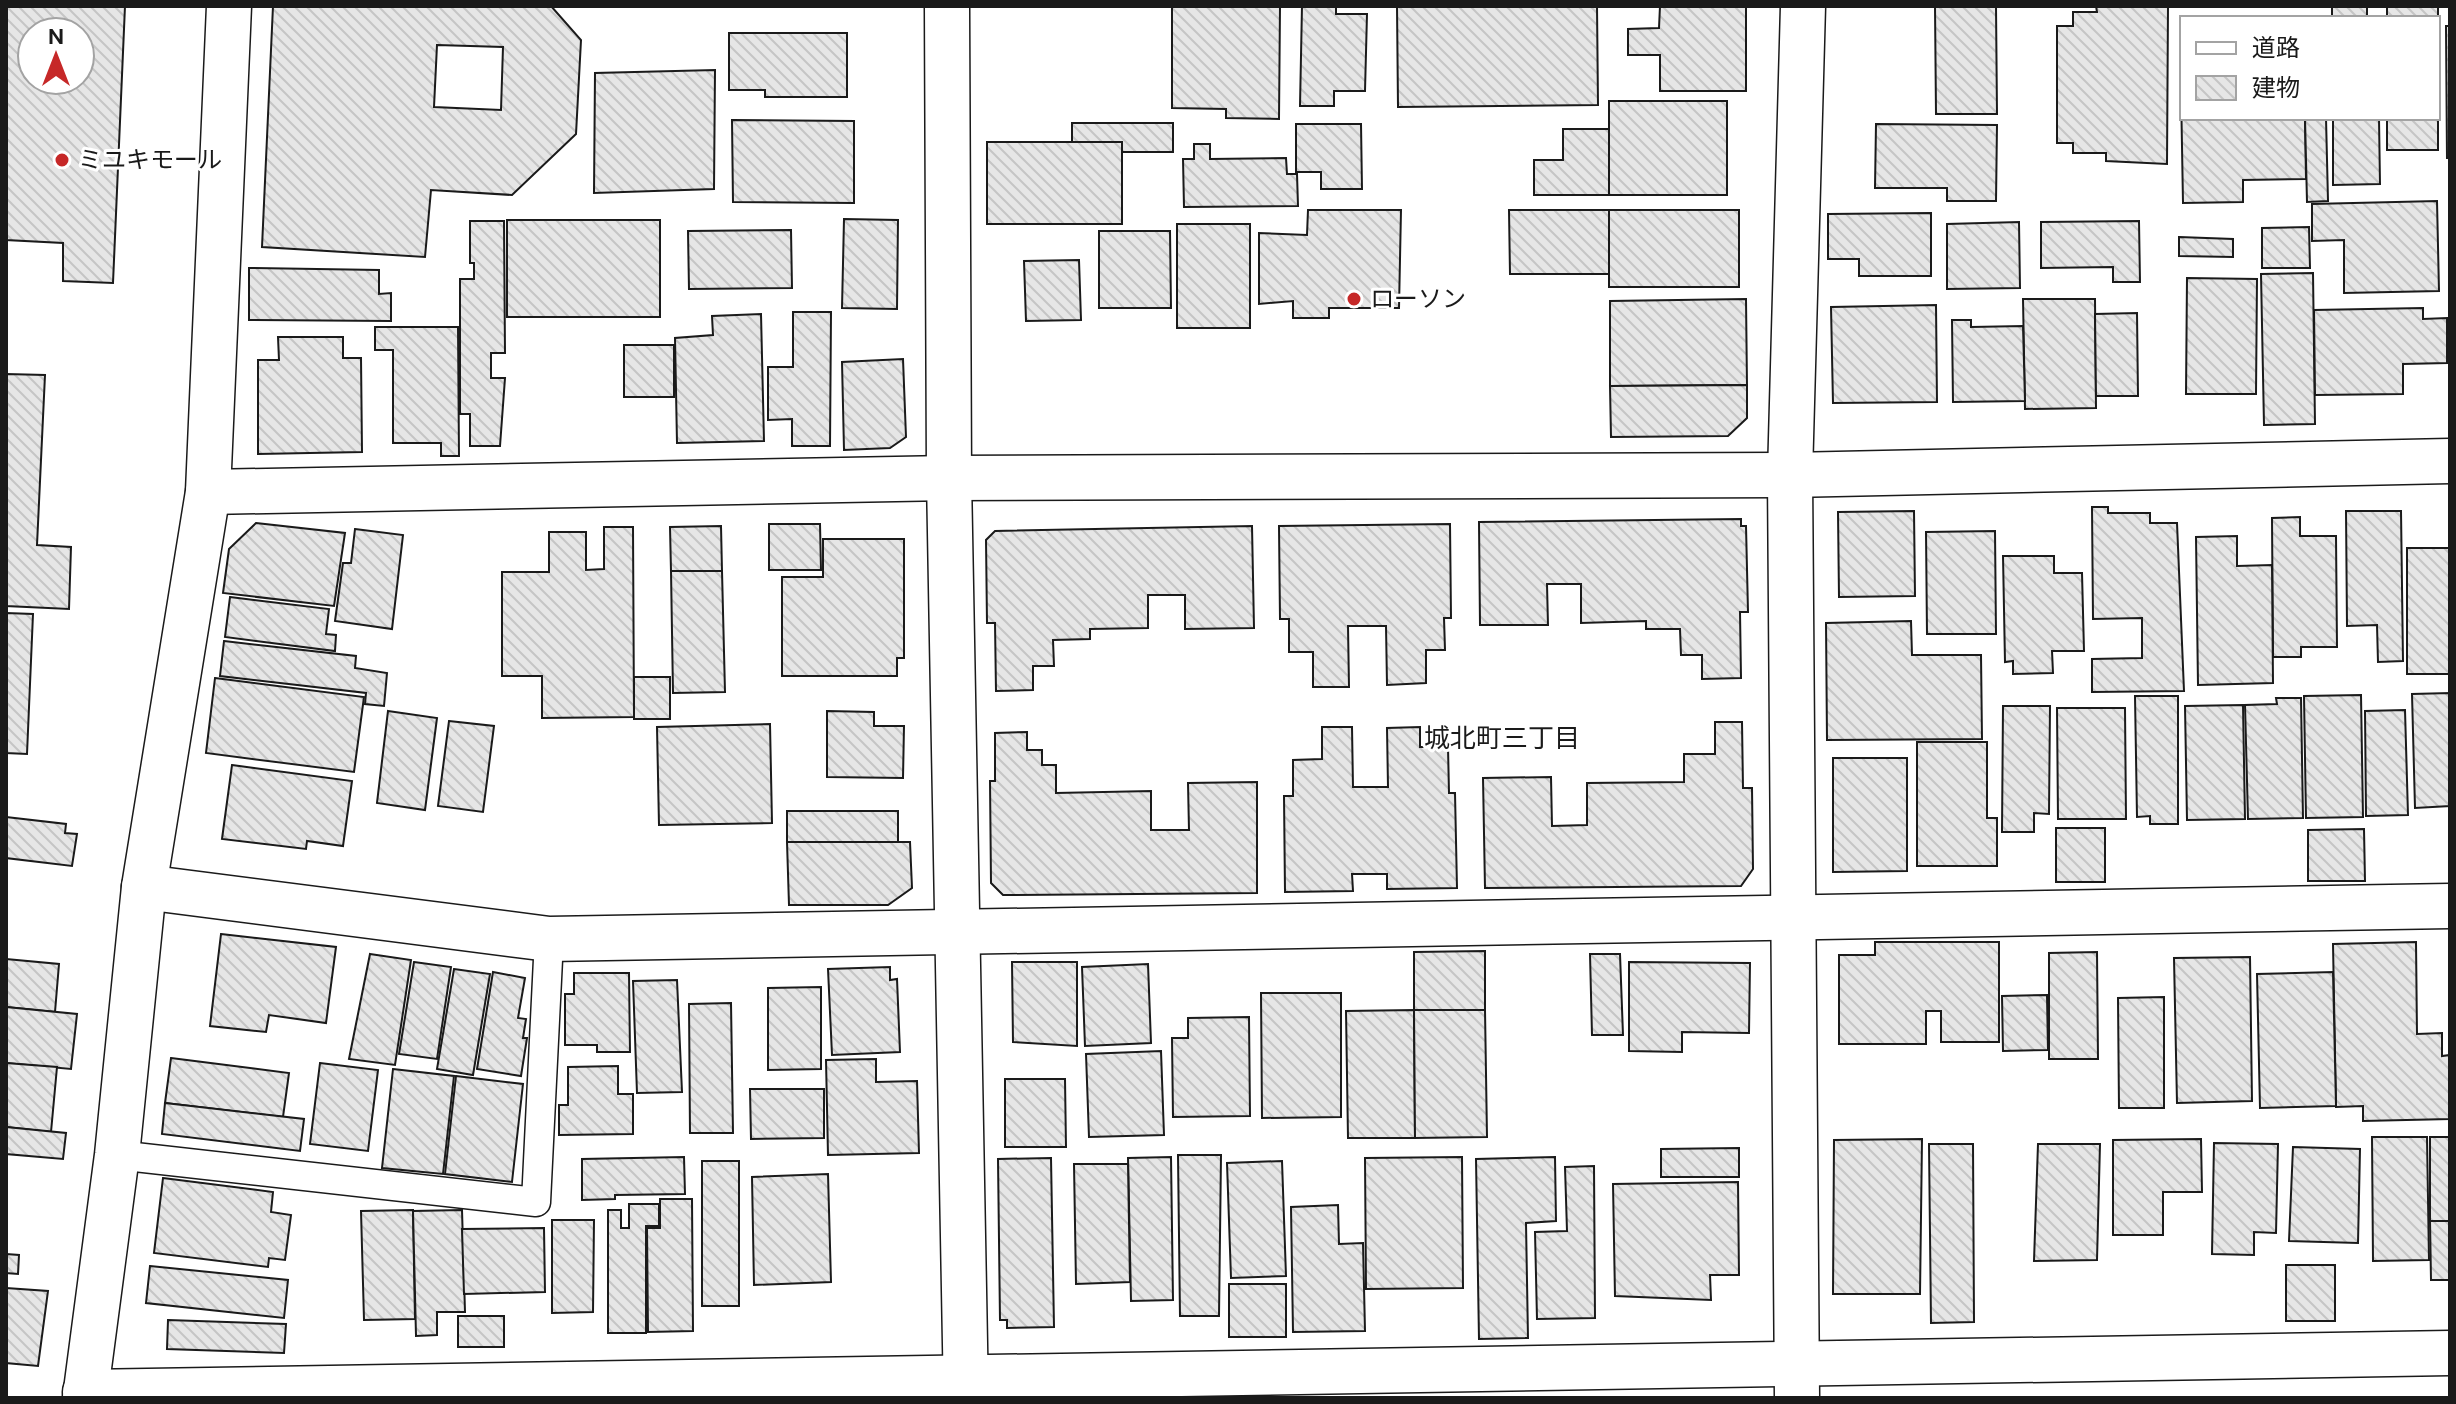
<svg xmlns="http://www.w3.org/2000/svg" width="2456" height="1404" viewBox="0 0 2456 1404" font-family="'DM Sans','Noto Sans JP',sans-serif">
<style>
.building{fill:url(#building-back-hatch);stroke:#1a1a1a;stroke-width:2;fill-rule:evenodd}
.lines{fill:none;stroke-linecap:round;stroke-linejoin:round}
.lane-casing{stroke:#1a1a1a;stroke-width:31}
.street-casing{stroke:#1a1a1a;stroke-width:47}
.lane{stroke:#fff;stroke-width:28}
.street{stroke:#fff;stroke-width:44}
.poi-dot{fill:#c62828;stroke:#fff;stroke-width:3}
.labels{text-anchor:middle;stroke-width:6;stroke-linejoin:round;paint-order:stroke}
.poi-label{font-size:24px;fill:#1a1a1a;stroke:#fff;text-anchor:start}
.neighbourhood-label{font-size:26px;fill:#1a1a1a;stroke:#fff}
</style>
<defs>
<pattern id="building-back-hatch" width="6" height="6" patternUnits="userSpaceOnUse" patternTransform="scale(2)"><rect width="6" height="6" fill="#e6e6e6"/><path d="M-1 5l2 2M0 0l6 6M5-1l2 2" fill="none" stroke="#c5c5c5"/></pattern>
</defs>
<rect width="100%" height="100%" fill="#fff"/>
<g class="building">
<path d="M6 6H125L113 283 63 281V243L6 240ZM32 32H80V80H32Z"/>
<path d="M273 6H551L581 40 576 134 512 195 431 190 425 257 262 247ZM437 45 503 47 501 110 434 107Z"/>
<path d="M1172 6H1280L1279 119 1226 118V109L1172 108Z"/>
<path d="M1302 6H1336V14H1367L1365 91H1334V106H1300Z"/>
<path d="M1397 6H1597L1598 105 1398 107Z"/>
<path d="M1660 6H1746V91H1660V55H1628V29L1659 28Z"/>
<path d="M1935 6H1996L1997 114H1936Z"/>
<path d="M2096 6H2168L2167 164 2106 161V153H2073V143H2057V26H2073V12H2097Z"/>
<rect x="2332" y="6" width="35" height="12"/>
<path d="M2387 6H2438V26V18H2387Z"/>
<path d="M2438 26V150H2387V118H2438Z"/>
<path d="M2446 26H2450V158H2447Z"/>
<path d="M729 33H847V97H765V90H729Z"/>
<path d="M2180 33 2182 118H2305L2306 179 2243 180V202L2183 203Z"/>
<path d="M715 70 714 189 594 193 595 73Z"/>
<rect x="1609" y="101" width="118" height="94"/>
<path d="M2305 118H2326L2328 201 2307 202Z"/>
<path d="M2333 118H2379L2380 184 2333 185Z"/>
<path d="M732 120 854 121V203L733 202Z"/>
<path d="M1072 123H1173V152H1122V142H1072Z"/>
<path d="M1296 124H1361L1362 189H1321V172H1296Z"/>
<path d="M1876 124 1997 125 1996 201H1947V188H1875Z"/>
<path d="M1563 129H1609V195H1534V160H1563Z"/>
<rect x="987" y="142" width="135" height="82"/>
<path d="M1194 144H1210V159L1286 158 1287 174H1297L1298 206 1184 207 1183 159H1194Z"/>
<path d="M2437 201 2439 291 2344 293V240L2312 241V204Z"/>
<path d="M1308 210H1401L1399 308H1329V318H1293V301L1259 304V233L1307 235Z"/>
<path d="M1509 210H1609V274H1510Z"/>
<rect x="1609" y="210" width="130" height="77"/>
<path d="M1931 213V276H1859V259H1828V214Z"/>
<path d="M844 219 898 220 897 309 842 308Z"/>
<rect x="507" y="220" width="153" height="97"/>
<path d="M470 221H504L505 353H491V378H505L500 446H470V414H460V279H474V263H470Z"/>
<path d="M2139 221 2140 282H2113V267L2041 268V222Z"/>
<path d="M2019 222 2020 288 1947 289V224Z"/>
<rect x="1177" y="224" width="73" height="104"/>
<path d="M2309 227 2310 268H2262V228Z"/>
<path d="M791 230 792 288 689 289 688 231Z"/>
<path d="M1099 231H1170L1171 308H1099Z"/>
<path d="M2179 237 2233 239V257L2179 256Z"/>
<path d="M1079 260 1081 320 1026 321 1024 261Z"/>
<path d="M249 268 379 270V294L391 293V321L249 320Z"/>
<path d="M2313 273 2315 424 2264 425 2261 274Z"/>
<path d="M2187 278 2257 279 2256 394H2186Z"/>
<path d="M1746 299 1747 385 1610 386V301Z"/>
<path d="M2023 299H2095L2096 408 2025 409Z"/>
<path d="M1936 305 1937 402 1833 403 1831 307Z"/>
<path d="M2423 308V319L2447 318V363L2403 364V394L2315 395 2314 310Z"/>
<path d="M793 312H831L830 446H792V419L768 420V367H793Z"/>
<path d="M2137 313 2138 396H2096L2095 314Z"/>
<path d="M761 314 764 441 677 443 675 338 713 335 712 316Z"/>
<path d="M1952 320H1971V327L2023 326 2025 401 1953 402Z"/>
<path d="M375 327H458L459 456H441V443H393V350H375Z"/>
<path d="M278 337H343V358H361L362 452 258 454V360H279Z"/>
<rect x="624" y="345" width="50" height="52"/>
<path d="M903 359 906 437 890 448 844 450 842 362Z"/>
<path d="M6 374 45 375 37 545 71 547 69 609 6 606Z"/>
<path d="M1747 385V418L1728 436 1611 437 1610 386Z"/>
<path d="M2092 507H2108V513H2150V523H2177L2184 691 2092 692V659L2142 658V618L2093 619Z"/>
<path d="M1914 511 1915 596 1839 597 1838 512Z"/>
<path d="M2346 511H2401L2403 661 2378 662 2377 625 2347 626Z"/>
<path d="M2300 517V536H2336L2337 647H2301V657H2273L2272 518Z"/>
<path d="M1741 519V526H1746L1748 612H1740L1741 678 1702 679V655H1681L1680 629H1646V621L1581 623V584H1547L1548 625H1480L1479 522Z"/>
<path d="M256 523 345 533 334 606 223 593 229 549Z"/>
<path d="M769 524H820L821 570H769Z"/>
<path d="M1450 524 1451 618H1444L1445 650H1426V683L1387 685 1386 626H1348L1349 687H1313V652H1289V619H1280L1279 526Z"/>
<path d="M721 526 722 571H671L670 527Z"/>
<path d="M1252 526 1254 628 1185 629V595H1148V628L1090 629V639L1053 640 1054 666H1033V690L996 691 995 623H987L986 540 995 531Z"/>
<path d="M604 527H633L634 717 542 718V676H502V572H549V532H586V570L604 569Z"/>
<path d="M355 529 403 535 392 629 335 621 343 563H351Z"/>
<path d="M1995 531 1996 634H1927L1926 532Z"/>
<path d="M2237 536V566L2272 565 2273 683 2198 685 2196 537Z"/>
<path d="M823 539H904V658H897V676H782V577H823Z"/>
<rect x="2407" y="548" width="43" height="126"/>
<path d="M2003 556H2054V573H2082L2084 651H2052L2053 673 2013 674V661L2005 662Z"/>
<path d="M671 571H722L725 692 673 693Z"/>
<path d="M230 597 329 609 326 634 336 635 335 651 225 637Z"/>
<path d="M6 613 33 614 27 754 6 753Z"/>
<path d="M1911 621 1912 655H1981L1982 739 1827 740 1826 623Z"/>
<path d="M224 641 356 656 355 668 387 673 384 706 365 704 366 693 220 676Z"/>
<rect x="634" y="677" width="36" height="42"/>
<path d="M215 678 364 697 354 772 206 753Z"/>
<path d="M2450 693V806L2415 808 2412 694Z"/>
<path d="M2361 695 2363 817 2306 818 2304 696Z"/>
<path d="M2135 696H2178V824H2150V816L2137 817Z"/>
<path d="M2276 698H2301L2303 818 2248 819 2245 705 2277 704Z"/>
<path d="M2243 705 2245 819 2187 820 2185 706Z"/>
<path d="M2003 706H2050L2049 814 2034 813V832H2002Z"/>
<path d="M2057 708H2125L2126 819H2058Z"/>
<path d="M2405 710 2408 815 2366 816 2365 711Z"/>
<path d="M388 711 437 718 425 810 377 803Z"/>
<path d="M827 711 874 712V726H904L903 778 827 777Z"/>
<path d="M449 721 494 726 483 812 438 806Z"/>
<path d="M1715 722H1742L1743 788H1752L1753 869 1741 886 1485 888 1483 778 1551 777 1552 826 1587 825V783L1684 782V754H1715Z"/>
<path d="M770 724 772 823 659 825 657 727Z"/>
<path d="M1322 727H1352L1353 787H1388L1387 728 1420 727V747H1448L1449 793H1455L1457 888 1387 889V874H1352L1353 891 1285 892 1284 796H1293V760L1322 759Z"/>
<path d="M1027 732V750H1042V765H1056V793L1151 791V830H1189L1188 783 1257 782V893L1003 895 991 883 990 781H995V733Z"/>
<path d="M1917 742H1987V818H1997V866H1917Z"/>
<path d="M1833 758H1907V871L1833 872Z"/>
<path d="M232 765 352 781 343 846 307 841 306 849 222 839Z"/>
<rect x="787" y="811" width="111" height="31"/>
<path d="M6 817 66 824 65 833 77 834 72 866 6 858Z"/>
<rect x="2056" y="828" width="49" height="54"/>
<path d="M2364 829 2365 881H2308V830Z"/>
<path d="M787 842H910L912 888 888 905H789Z"/>
<path d="M221 934 336 947 326 1023 269 1015 266 1032 210 1026Z"/>
<path d="M1875 942H1999V1042H1941V1011H1926V1044H1839V955H1875Z"/>
<path d="M2416 942 2417 1034 2442 1033V1056L2450 1055V1119L2363 1121V1106L2336 1107 2333 944Z"/>
<path d="M1485 951V1010H1414V952Z"/>
<path d="M2097 952 2098 1059H2049V953Z"/>
<path d="M370 954 411 960 395 1065 349 1059Z"/>
<path d="M1590 954H1620L1623 1035H1592Z"/>
<path d="M2250 957 2252 1101 2177 1103 2174 958Z"/>
<path d="M6 959 59 964 55 1012 6 1007Z"/>
<path d="M414 962 451 967 437 1059 399 1054Z"/>
<path d="M1012 962H1077V1046L1013 1042Z"/>
<path d="M1629 962 1750 963 1749 1033 1682 1032V1052L1629 1051Z"/>
<path d="M1148 964 1151 1043 1085 1046 1082 967Z"/>
<path d="M890 967V980L897 979 900 1052 832 1055 828 969Z"/>
<path d="M454 969 490 974 473 1075 437 1069Z"/>
<path d="M493 972 525 978 518 1018 526 1019 523 1038H527L521 1076 477 1069Z"/>
<path d="M2333 972 2336 1106 2260 1108 2257 974Z"/>
<path d="M574 973H629L630 1052H597V1045H565V994H574Z"/>
<path d="M677 980 682 1092 637 1093 633 981Z"/>
<path d="M821 987V1069L768 1070V988Z"/>
<path d="M1261 993H1341V1117L1262 1118Z"/>
<path d="M2047 995 2048 1050 2003 1051 2002 996Z"/>
<path d="M2164 997V1108H2119L2118 998Z"/>
<path d="M731 1003 733 1133H690L689 1004Z"/>
<path d="M6 1007 77 1014 71 1069 6 1063Z"/>
<path d="M1414 1010 1415 1138H1348L1346 1011Z"/>
<path d="M1414 1010H1485L1487 1137 1415 1138Z"/>
<path d="M1249 1017 1250 1116 1173 1117 1172 1038H1188V1018Z"/>
<path d="M1161 1051 1164 1135 1089 1137 1086 1054Z"/>
<path d="M171 1058 289 1073 283 1117 165 1103Z"/>
<path d="M876 1059V1082L917 1081 919 1153 828 1155 826 1060Z"/>
<path d="M6 1063 57 1067 51 1132 6 1127Z"/>
<path d="M320 1063 378 1070 368 1151 310 1144Z"/>
<path d="M618 1066V1094H633V1134L559 1135V1105H568V1067Z"/>
<path d="M393 1069 454 1076 443 1174 382 1168Z"/>
<path d="M456 1076 523 1084 512 1182 445 1174Z"/>
<path d="M1005 1079H1065L1066 1147H1005Z"/>
<path d="M750 1089H824V1138L751 1139Z"/>
<path d="M165 1103 304 1119 300 1151 162 1134Z"/>
<path d="M6 1127 66 1133 63 1159 6 1154Z"/>
<path d="M2372 1137H2427L2429 1260 2373 1261Z"/>
<rect x="2430" y="1137" width="20" height="84"/>
<path d="M1922 1139 1920 1294H1833L1834 1140Z"/>
<path d="M2201 1139 2202 1192H2163V1235H2113V1140Z"/>
<path d="M2214 1143 2278 1144 2276 1233 2254 1232V1255L2212 1254Z"/>
<path d="M1929 1144H1973L1974 1322 1931 1323Z"/>
<path d="M2038 1144H2100L2097 1260 2034 1261Z"/>
<path d="M2293 1147 2360 1149 2358 1243 2289 1241Z"/>
<path d="M1739 1148V1177H1661V1149Z"/>
<path d="M1178 1155H1221L1219 1316H1180Z"/>
<path d="M684 1157 685 1194 615 1195V1199L582 1200V1159Z"/>
<path d="M1171 1157 1173 1300 1131 1301 1128 1158Z"/>
<path d="M1462 1157 1463 1288 1366 1289 1365 1158Z"/>
<path d="M1555 1157 1556 1221 1526 1223 1528 1338 1479 1339 1476 1159Z"/>
<path d="M1051 1158 1054 1327 1007 1328V1320H1000L998 1159Z"/>
<rect x="702" y="1161" width="37" height="145"/>
<path d="M1282 1161 1286 1276 1231 1278 1227 1163Z"/>
<path d="M1074 1164H1128L1130 1282 1076 1284Z"/>
<path d="M1594 1166 1595 1318 1537 1319 1535 1232 1567 1231 1565 1167Z"/>
<path d="M828 1174 831 1282 754 1285 752 1177Z"/>
<path d="M163 1178 273 1192 271 1212 291 1215 285 1260 269 1258 268 1267 154 1253Z"/>
<path d="M1738 1182 1739 1275H1710L1711 1300 1615 1296 1613 1184Z"/>
<path d="M660 1199H692L693 1331 648 1332 647 1228H660Z"/>
<path d="M629 1204H659V1226H646V1333H608V1210H621V1228H629Z"/>
<path d="M1338 1205 1339 1244 1363 1243 1365 1331 1293 1332 1291 1207Z"/>
<path d="M413 1210 415 1319 364 1320 361 1211Z"/>
<path d="M462 1210 465 1312H437V1335L416 1336 413 1211Z"/>
<path d="M552 1220H594L593 1312 552 1313Z"/>
<path d="M2430 1221H2450V1280H2431Z"/>
<path d="M544 1228 545 1292 464 1294 462 1229Z"/>
<path d="M6 1254 19 1255 18 1274 6 1273Z"/>
<rect x="2286" y="1265" width="49" height="56"/>
<path d="M150 1266 288 1280 284 1318 146 1303Z"/>
<rect x="1229" y="1284" width="57" height="53"/>
<path d="M6 1288 48 1291 38 1366 6 1363Z"/>
<rect x="458" y="1316" width="46" height="31"/>
<path d="M168 1320 286 1324 284 1353 167 1349Z"/>
</g>
<g class="lines">
<g class="lane-casing">
<path id="lane" d="M117 1155 536 1202 549 939"/>
</g>
<g class="street-casing">
<g id="street">
<path d="M947 6 949 478 966 1398"/>
<path d="M208 492 949 478 1790 475 2450 461"/>
<path d="M144 887 549 939 2450 906"/>
<path d="M85 1392 2450 1353"/>
<path d="M85 1398 117 1155 144 887 208 492 229 6"/>
<path d="M1797 1398 1790 475 1803 6"/>
</g>
</g>
<use href="#lane" class="lane"/>
<use href="#street" class="street"/>
</g>
<g class="poi-dot">
<circle cx="62" cy="160" r="8"/>
<circle cx="1354" cy="299" r="8"/>
</g>
<g class="labels">
<g class="poi-label">
<text x="78" y="168">ミユキモール</text>
<text x="1370" y="307">ローソン</text>
</g>
<g class="neighbourhood-label">
<text x="1502" y="747">城北町三丁目</text>
</g>
</g>
<rect width="2456" height="1404" fill="none" stroke="#1a1a1a" stroke-width="16"/>
<rect x="2180" y="16" width="260" height="104" fill="#ffffff" stroke="#a3a3a3" stroke-width="2"/>
<rect x="2196" y="42" width="40" height="12" fill="#ffffff" stroke="#a3a3a3" stroke-width="2"/>
<text x="2252" y="56" font-size="24" fill="#1a1a1a">道路</text>
<rect x="2196" y="76" width="40" height="24" fill="url(#building-back-hatch)" stroke="#a3a3a3" stroke-width="2"/>
<text x="2252" y="96" font-size="24" fill="#1a1a1a">建物</text>
<g transform="translate(56 56)"><circle r="38" fill="#ffffff" stroke="#a3a3a3" stroke-width="2"/>
<path d="M0-6L14 30L0 20L-14 30Z" fill="#c62828"/>
<text y="-12" font-size="22" font-weight="bold" text-anchor="middle" fill="#1a1a1a">N</text>
</g>
</svg>
